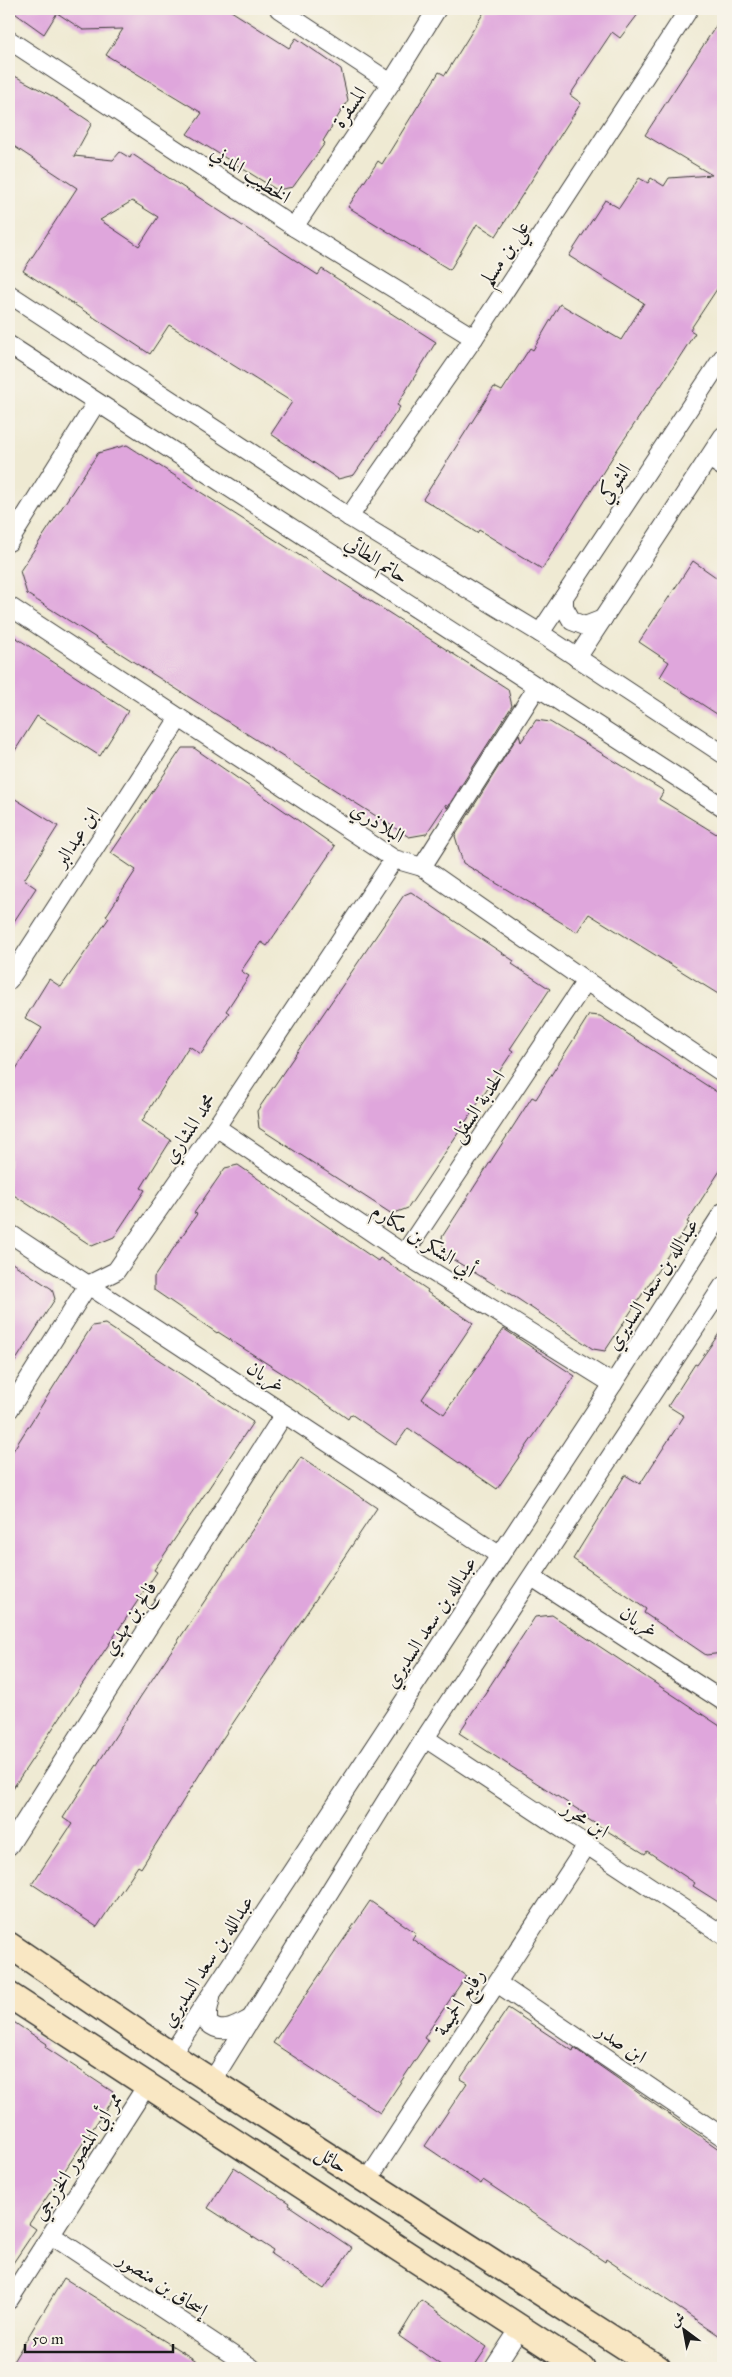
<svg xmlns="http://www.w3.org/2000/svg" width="732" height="2377" viewBox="0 0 732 2377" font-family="'IM FELL Great Primer',Amiri,serif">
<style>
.building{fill:#dfa6dc;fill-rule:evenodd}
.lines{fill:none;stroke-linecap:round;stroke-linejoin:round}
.street-casing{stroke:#3c3b37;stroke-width:20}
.secondary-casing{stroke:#3c3b37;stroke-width:28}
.street{stroke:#fff;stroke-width:18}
.secondary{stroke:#f9e7c3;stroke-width:25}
.labels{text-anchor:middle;stroke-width:4;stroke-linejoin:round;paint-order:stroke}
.street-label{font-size:20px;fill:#1c1c1c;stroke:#f7f3e8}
</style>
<rect width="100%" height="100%" fill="#f7f3e8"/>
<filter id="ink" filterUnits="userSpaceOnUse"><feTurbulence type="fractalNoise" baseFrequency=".02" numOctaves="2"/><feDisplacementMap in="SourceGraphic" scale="10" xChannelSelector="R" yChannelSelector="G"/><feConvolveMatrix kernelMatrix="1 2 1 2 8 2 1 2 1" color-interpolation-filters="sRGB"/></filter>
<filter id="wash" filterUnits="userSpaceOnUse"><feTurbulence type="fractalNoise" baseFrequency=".0096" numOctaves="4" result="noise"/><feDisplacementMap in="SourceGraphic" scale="20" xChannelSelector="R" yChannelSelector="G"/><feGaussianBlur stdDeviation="1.12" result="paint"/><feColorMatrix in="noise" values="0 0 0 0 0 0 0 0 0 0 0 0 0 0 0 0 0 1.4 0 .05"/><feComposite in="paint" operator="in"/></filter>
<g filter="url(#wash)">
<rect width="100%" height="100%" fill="#efead3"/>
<g id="blocks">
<g class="building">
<path d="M9 9H228L289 48 296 38 341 69 348 100 323 141 325 143 293 187 277 190 187 134 202 113 106 55 123 29 83 30 57 13 44 34Z"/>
<path d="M486 9H642L620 38 612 32 570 95 581 103 496 236 477 224 450 270 348 207 378 161 382 164 439 72 445 75Z"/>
<path d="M723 15V280L690 330 695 333 661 386H660L617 450 542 569 479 530 477 533 423 499 494 387 502 391 530 348 533 350 560 304 621 340 644 303 569 256 605 200 619 208 639 178 648 183 651 178 664 186 669 178 712 175 645 135Z"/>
<path d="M9 73 52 96 92 123 74 156 113 160 120 152 130 158 132 154 318 275 322 269 436 342 397 405 400 407 354 475 338 479 271 434 292 402 169 325 150 354 23 271 77 188 9 143ZM132 201 158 217 139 246 100 220Z"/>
<path d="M127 445 508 689 512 706 447 808 446 804 426 834 409 837 27 594 20 571 98 453Z"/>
<path d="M693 561 723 582V718L660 677 669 662 639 642Z"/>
<path d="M9 633 128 711 100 756 37 716 9 760Z"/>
<path d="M536 720 550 722 664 791 659 799 723 838V997L589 914 577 932 463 863 455 836 519 734 521 742Z"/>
<path d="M182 748H194L335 846 267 946 261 942 241 971 249 976 226 1011 229 1013 201 1054 189 1046 142 1121 171 1140 141 1188 145 1190 114 1237 92 1246 9 1192V1080L42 1028 25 1018 49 979 61 987 109 918 106 916 136 870 111 853Z"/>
<path d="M9 795 58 826 24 880 36 888 9 929Z"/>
<path d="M411 892 514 961 512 964 550 989 510 1049 513 1051 408 1208 392 1214 259 1128 257 1111 404 895Z"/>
<path d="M589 1015 600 1016 723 1096V1166L687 1222 689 1223 605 1351 593 1349 518 1299 444 1254 442 1237 532 1097 536 1099Z"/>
<path d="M238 1165 378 1261 380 1258 428 1290 427 1292 473 1323 422 1399 444 1414 504 1329 575 1376 497 1489 408 1428 396 1445 351 1414 348 1419 291 1379 218 1332 217 1333 154 1290V1277L197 1214 194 1213 225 1168Z"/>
<path d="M9 1261 52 1289 55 1299 9 1371Z"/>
<path d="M105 1324 253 1422 154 1570 157 1572 9 1794V1457L92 1326Z"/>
<path d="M723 1328V1653L706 1655 644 1613 646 1609 573 1559 625 1475 640 1484 684 1416 668 1406 695 1364 697 1365Z"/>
<path d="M301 1457 377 1508 215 1750 141 1868 138 1866 97 1927 32 1884 72 1824 63 1818 141 1696Z"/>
<path d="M552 1615 723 1728V1905L693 1886 695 1883 647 1851 645 1854 586 1818 588 1816 459 1733 535 1617Z"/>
<path d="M370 1901 416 1933 412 1939 466 1976 424 2038 428 2041 380 2113 273 2043Z"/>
<path d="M508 2008 573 2051 574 2048 723 2152V2338L606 2259 605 2262 483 2180 481 2184 425 2146 467 2083 460 2079Z"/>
<path d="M9 2019 47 2044 45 2047 116 2094 29 2224 36 2229 9 2269Z"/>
<path d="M234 2167 289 2203 288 2205 352 2248 324 2289 271 2254 273 2250 208 2208Z"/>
<path d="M64 2278 131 2320 208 2368H9Z"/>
<path d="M421 2300 487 2347 473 2368H445L399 2336Z"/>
</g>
</g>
</g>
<g filter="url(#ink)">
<use href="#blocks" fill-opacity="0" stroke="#3c3b37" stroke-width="1"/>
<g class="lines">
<g class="street-casing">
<g id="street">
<path d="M279 9 391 83"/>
<path d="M9 40 294 227 474 338"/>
<path d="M294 227 391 83 437 9"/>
<path d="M9 294 349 517 540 633 723 754"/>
<path d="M9 345 723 807"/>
<path d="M709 458 723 467"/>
<path d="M349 517 474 338 689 9"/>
<path d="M9 542 96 403"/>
<path d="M564 597V607L572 621 585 626 603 619"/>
<path d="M9 606 394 859 422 867 586 981 723 1073"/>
<path d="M540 633 723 357"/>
<path d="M577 658 723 436"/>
<path d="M422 867 537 687"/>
<path d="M9 980 179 718"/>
<path d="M216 1127 404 1254 613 1384"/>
<path d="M9 1233 499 1555"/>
<path d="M404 1254 586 981"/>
<path d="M9 1410 88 1285 116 1271 216 1127 394 859"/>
<path d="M532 1577 723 1701"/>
<path d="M425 1738 723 1935"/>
<path d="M9 1846 284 1414"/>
<path d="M497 1983 723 2137"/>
<path d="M211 1997 208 2011V2023C222 2036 236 2026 250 2019"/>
<path d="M171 2055 613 1384 723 1212"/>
<path d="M212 2081 425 1738 723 1286"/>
<path d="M367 2181 587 1845"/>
<path d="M51 2235 252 2368"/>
<path d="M9 2300 147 2085"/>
<path d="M494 2368 520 2328"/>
</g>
</g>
<g class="secondary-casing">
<g id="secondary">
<path d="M9 1945 171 2055 658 2368"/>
<path d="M9 1995 582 2368"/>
</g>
</g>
<use href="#street" class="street"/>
<use href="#secondary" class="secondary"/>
</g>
</g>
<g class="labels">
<g class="street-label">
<text transform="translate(349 107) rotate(-56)" y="7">المسفرة</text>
<text transform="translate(251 174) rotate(33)" y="7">الخطيب المدني</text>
<text transform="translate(504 253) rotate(-57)" y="7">علي بن مسلم</text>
<text transform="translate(614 483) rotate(-56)" y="7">الشوكي</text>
<text transform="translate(377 559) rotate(33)" y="7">حاتم الطائي</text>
<text transform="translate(378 822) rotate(32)" y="7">البلاذري</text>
<text transform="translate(76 837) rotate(-57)" y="7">ابن عبدالبر</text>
<text transform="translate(477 1106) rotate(-56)" y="7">الحدبة السفلى</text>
<text transform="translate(189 1128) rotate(-56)" y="7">محمد المشاري</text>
<text transform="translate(424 1240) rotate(33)" y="7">أبي الشكر بن مكارم</text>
<text transform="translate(652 1284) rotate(-57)" y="7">عبدالله بن سعد السديري</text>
<text transform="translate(266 1376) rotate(33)" y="7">غريان</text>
<text transform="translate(129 1618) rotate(-57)" y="7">فالح بن مهدي</text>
<text transform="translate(639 1621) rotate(33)" y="7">غريان</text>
<text transform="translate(430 1622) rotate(-57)" y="7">عبدالله بن سعد السديري</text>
<text transform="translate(586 1819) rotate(33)" y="7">ابن محرز</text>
<text transform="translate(207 1961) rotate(-57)" y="7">عبدالله بن سعد السديري</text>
<text transform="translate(459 2002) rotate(-57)" y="7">رفايع الحميمة</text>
<text transform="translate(622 2043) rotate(34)" y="7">ابن صدر</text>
<text transform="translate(77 2156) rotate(-57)" y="7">ممر أبي المنصور الخزرجي</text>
<text transform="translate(332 2159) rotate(33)" y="7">حائل</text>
<text transform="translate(163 2284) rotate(33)" y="7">إسحاق بن منصور</text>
</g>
</g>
<rect width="732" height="2377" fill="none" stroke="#f7f3e8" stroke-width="30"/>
<g transform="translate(684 2330) rotate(328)" stroke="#f7f3e8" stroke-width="4" paint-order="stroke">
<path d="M0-4L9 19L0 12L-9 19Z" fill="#1c1c1c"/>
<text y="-8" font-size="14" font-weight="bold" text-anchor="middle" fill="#1c1c1c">ش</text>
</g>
<path d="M25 2344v8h148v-8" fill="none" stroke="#1c1c1c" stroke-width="2.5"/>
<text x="32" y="2344" font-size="15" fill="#1c1c1c" stroke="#f7f3e8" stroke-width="4" paint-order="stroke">50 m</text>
</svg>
